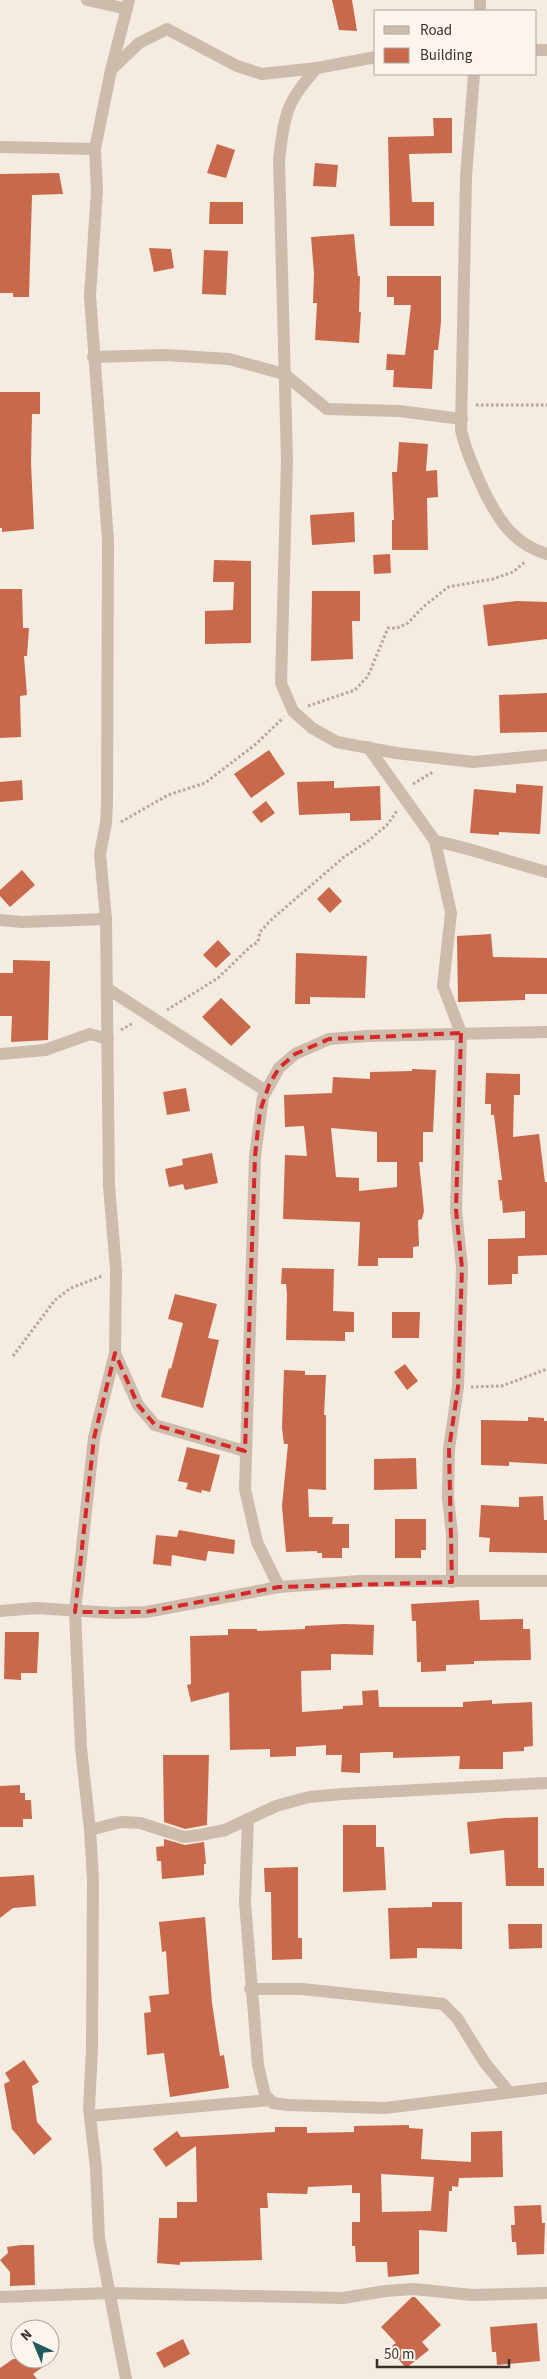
<svg xmlns="http://www.w3.org/2000/svg" width="547" height="2379" viewBox="0 0 547 2379" font-family="'Source Sans 3',sans-serif">
<style>
.building{fill:#c8694b;fill-rule:evenodd}
.lines{fill:none;stroke-linecap:round;stroke-linejoin:round}
.path{stroke:#b9a596;stroke-width:3;stroke-dasharray:2.5 2.5;stroke-linecap:butt}
.street{stroke:#cdbbac;stroke-width:12}
.marked{fill:none;stroke:#d62828;stroke-width:4;stroke-dasharray:10 6;stroke-linejoin:round}
</style>
<rect width="100%" height="100%" fill="#f4ebe1"/>
<g class="building">
<path d="M332 0H352L357 31 339 30Z"/>
<path d="M433 118H452V153L409 154 412 202H434V226H390L388 137 434 136Z"/>
<path d="M217 144 235 150 226 178 207 173Z"/>
<path d="M315 163 338 165 336 187 313 186Z"/>
<path d="M59 173 63 194 32 195 29 297H13V293H0V174Z"/>
<path d="M210 202H243V224H209Z"/>
<path d="M354 234 358 276H360L359 312H361L359 343 315 340 317 303H313L314 273 311 237Z"/>
<path d="M149 248 171 249 174 268 154 272Z"/>
<path d="M204 250 228 251 226 295 202 294Z"/>
<path d="M387 276H441V322L438 350H434L432 389 393 387 394 370H386L387 354 405 355 411 305H394V297H387Z"/>
<path d="M0 392H40V414H32L31 463 34 529 2 532V528H0Z"/>
<path d="M399 442 428 444 426 471 437 470 438 497 427 498 428 550H392V520H394L392 472H397Z"/>
<path d="M354 512 355 542 312 545 310 515Z"/>
<path d="M390 554 391 573 374 574 373 555Z"/>
<path d="M214 560 251 561V643L205 644V611L233 610 234 582H213Z"/>
<path d="M0 589H22L23 628H29L27 656H24L27 695 20 696 21 737 0 738Z"/>
<path d="M312 591H360V621H352L353 659 311 661Z"/>
<path d="M517 601 547 602V639L488 646 483 605Z"/>
<path d="M547 693V732L500 733 499 695Z"/>
<path d="M269 750 285 774 251 798 234 774Z"/>
<path d="M22 780 23 800 0 802V782Z"/>
<path d="M334 781V788L380 786 381 820 350 821V813L299 815 297 782Z"/>
<path d="M516 784 543 786 540 834 499 832V835L470 833 474 789 516 793Z"/>
<path d="M266 801 275 813 261 823 252 812Z"/>
<path d="M22 870 35 885 10 907 0 896V890Z"/>
<path d="M329 887 342 901 330 913 317 899Z"/>
<path d="M491 934 493 957 547 958V994H525V1000L458 1002 457 936Z"/>
<path d="M218 940 231 954 216 968 203 955Z"/>
<path d="M296 953 367 956 365 998 310 997V1004H295Z"/>
<path d="M13 960 50 961 48 1040 11 1042 12 1016H0V973H13Z"/>
<path d="M221 998 251 1027 231 1046 202 1017Z"/>
<path d="M412 1069 436 1070 433 1132H423V1162H419L424 1211 422 1219 418 1220 419 1246 413 1247V1258H378V1266H358L360 1222 283 1219 285 1155 307 1156 304 1126 285 1127 284 1095 332 1093 333 1077 370 1079V1072L412 1071ZM331 1128 377 1132V1162H397V1187L359 1191V1178L336 1177Z"/>
<path d="M486 1073 520 1074V1095H514L513 1137 539 1134 545 1182H547V1255L518 1256V1274H512V1284L488 1285V1239L525 1238V1211L503 1213 502 1200 500 1201 498 1180H502L494 1115H491V1104H485Z"/>
<path d="M186 1088 190 1111 167 1115 163 1092Z"/>
<path d="M212 1153 218 1183 185 1190 183 1184 169 1187 165 1169 183 1165 182 1159Z"/>
<path d="M282 1268 334 1269 333 1311 354 1312V1332H345V1341L286 1340 287 1294 286 1284H281Z"/>
<path d="M175 1294 217 1304 208 1338 219 1340 203 1408 161 1397 169 1368 171 1369 183 1323 168 1319Z"/>
<path d="M392 1312H420L419 1338H392Z"/>
<path d="M405 1364 418 1381 407 1390 394 1372Z"/>
<path d="M284 1370 305 1371V1375H326L324 1415H326V1490L308 1489 309 1517H333L332 1524H349V1548H342V1558H322V1553H317V1551L286 1552 282 1506 288 1444H284L282 1428Z"/>
<path d="M528 1417 544 1418V1421H547V1464L509 1462V1466L481 1465V1420L528 1421Z"/>
<path d="M187 1447 220 1455 210 1492 202 1490 201 1493 186 1489 188 1483 178 1481Z"/>
<path d="M416 1458 417 1489 374 1490V1459Z"/>
<path d="M543 1496 544 1520H547V1553L489 1552 490 1538 479 1537 481 1505 519 1507V1497Z"/>
<path d="M395 1519H426V1550H421V1558H395Z"/>
<path d="M179 1530 235 1540 234 1554 208 1551 206 1561 172 1555 171 1566 153 1564 156 1535 177 1537Z"/>
<path d="M479 1600 480 1620 523 1619V1629H530L531 1660 474 1661V1664L446 1665V1671L421 1672V1662H417L416 1621H412L411 1604Z"/>
<path d="M344 1624 374 1625 373 1655 331 1654V1670L301 1671 302 1712 343 1709V1706L363 1705 362 1691 378 1690 379 1707H463V1702L492 1700V1704L532 1702 533 1746 524 1747V1751L503 1752V1769H459L460 1756 393 1758V1752H387L360 1753V1773L341 1772 342 1755H326V1745L296 1747V1756L270 1757V1749L230 1750 229 1692 191 1702 187 1685 191 1684 190 1636 228 1635V1629H257V1631L305 1629V1626Z"/>
<path d="M5 1632H39L37 1673H21V1680L4 1679Z"/>
<path d="M163 1755H209L207 1825 185 1829 164 1822Z"/>
<path d="M20 1785V1793H25V1800H31L32 1819H23V1827H0V1786Z"/>
<path d="M538 1817V1868H544V1886H506L504 1850 470 1854 467 1822 504 1818Z"/>
<path d="M343 1825H376V1847H384L386 1890 343 1892Z"/>
<path d="M164 1839 185 1845 204 1842 206 1864H204V1875L162 1879 161 1861H157L156 1847 164 1846Z"/>
<path d="M298 1867V1938H302V1959L272 1960 271 1892H265L264 1868Z"/>
<path d="M34 1875 36 1906 13 1908 0 1918V1877Z"/>
<path d="M432 1902H462V1949L417 1948V1958L390 1959 388 1908 432 1907Z"/>
<path d="M205 1917 212 2003 220 2056 224 2055 229 2088 170 2097 164 2053 147 2055 144 2013 151 2012 149 1996 169 1994 166 1951 162 1952 159 1922Z"/>
<path d="M508 1924H542V1948L509 1949Z"/>
<path d="M24 2060 39 2082 32 2086 37 2122 52 2139 34 2155 12 2129 4 2084 10 2081 5 2073Z"/>
<path d="M409 2125V2128L423 2129 421 2159 471 2162V2132L502 2131 503 2177 459 2178 458 2187 452 2186V2191H449L447 2232 419 2230V2274L388 2277 387 2262H356L355 2246H352V2222H360V2193H352V2185L308 2187 307 2194 267 2193 268 2208H260L262 2260 180 2262V2265L157 2263 159 2218H177V2202H197L196 2146 166 2167 153 2149 177 2131 181 2137 275 2132V2127H307V2133L354 2132V2126ZM381 2174 434 2177 431 2211 382 2212Z"/>
<path d="M541 2205 542 2223H545L544 2254 517 2255 516 2242H512L511 2225H515L514 2206Z"/>
<path d="M21 2245H34L35 2285 10 2286V2272L0 2260 8 2253 7 2247Z"/>
<path d="M412 2297H415L441 2325 422 2342 429 2350 406 2368 389 2348 396 2343 381 2327Z"/>
<path d="M537 2323 540 2361 497 2365 496 2352H492L490 2327Z"/>
<path d="M183 2339 190 2354 164 2368 156 2353Z"/>
<path d="M13 2359H54L33 2374 37 2379H0V2368Z"/>
</g>
<g class="lines">
<g class="path">
<path d="M476 405H547"/>
<path d="M308 706 355 690 368 676 388 628H397L408 623 423 607 448 587 493 579 513 572 526 561"/>
<path d="M413 784 433 772"/>
<path d="M121 822 168 795 205 783 256 744 282 719"/>
<path d="M167 1010 218 978 251 946 258 942 260 932 271 920 344 857 368 841 387 825 397 811"/>
<path d="M121 1030 133 1023"/>
<path d="M13 1356 55 1300 71 1288 102 1276"/>
<path d="M471 1387 502 1386 547 1369"/>
</g>
<g class="street">
<path d="M87 0 127 9"/>
<path d="M480 11V0"/>
<path d="M536 50H547"/>
<path d="M317 68C285 103 285 114 279 160L287 460 281 683 293 711 312 728 337 742 396 753 473 762 547 755"/>
<path d="M111 70 139 43 167 29 237 66 262 74 317 68 376 57"/>
<path d="M474 74 466 177 461 430C466 452 475 471 484 491 499 521 514 544 547 554"/>
<path d="M0 147 95 149"/>
<path d="M93 357 165 355 229 359 284 374 327 409 399 411 462 419"/>
<path d="M368 747 435 841 451 913 443 986 461 1033 456 1210 462 1268 458 1387 449 1449 448 1498 452 1534V1582"/>
<path d="M435 841C474 849 509 862 547 872"/>
<path d="M0 920 22 922 106 919"/>
<path d="M108 989 266 1091"/>
<path d="M547 1032 367 1036 329 1039 295 1054 279 1068 263 1097 255 1156 245 1489 257 1542 279 1587 360 1581H547"/>
<path d="M0 1054 45 1050 90 1034 108 1039"/>
<path d="M115 1353 138 1405 155 1425 245 1451"/>
<path d="M0 1611 36 1608 113 1613 146 1612 279 1587"/>
<path d="M248 1819 245 1902 258 2065 265 2095 273 2103 288 2105 385 2108 547 2088"/>
<path d="M90 1830 121 1822 140 1823 184 1837 200 1835 225 1830 276 1806 309 1797 343 1794 547 1783"/>
<path d="M250 1989H302L443 2004 457 2018 485 2063 509 2092"/>
<path d="M90 2116 270 2100"/>
<path d="M0 2297 109 2293 343 2298 385 2291 414 2289 472 2295 547 2293"/>
<path d="M126 2379 99 2238 96 2168 89 2108 92 2049 93 1880 90 1830 81 1748 75 1612 94 1438 115 1353 116 1270 109 1186 106 919 100 854 106 823 107 803 108 541 90 296 97 190 95 149 111 70 129 0"/>
</g>
</g>
<path class="marked" d="M461 1033 456 1210 462 1268 458 1387 449 1449 452 1582 279 1587 146 1612H75L94 1438 115 1353 138 1405 155 1425 245 1451 255 1156 260 1111 269 1085 279 1068 295 1054 329 1039Z"/>
<rect x="374" y="10" width="162" height="65" fill="#fbf5ee" stroke="#aea6a0"/>
<rect x="384" y="26" width="25" height="8" fill="#cdbbac" stroke="#aea6a0"/>
<text x="420" y="35" font-size="15" fill="#3b302b">Road</text>
<rect x="384" y="48" width="25" height="15" fill="#c8694b" stroke="#aea6a0"/>
<text x="420" y="60" font-size="15" fill="#3b302b">Building</text>
<g transform="translate(35 2344) rotate(316)"><circle r="24" fill="#fbf5ee" stroke="#aea6a0"/>
<path d="M0-4L9 19L0 12L-9 19Z" fill="#1f5a5e"/>
<text y="-8" font-size="14" font-weight="bold" text-anchor="middle" fill="#3b302b">N</text>
</g>
<path d="M377 2359v8h132v-8" fill="none" stroke="#3b302b" stroke-width="2.5"/>
<text x="384" y="2359" font-size="15" fill="#3b302b" stroke="#fbf5ee" stroke-width="4" paint-order="stroke">50 m</text>
</svg>
